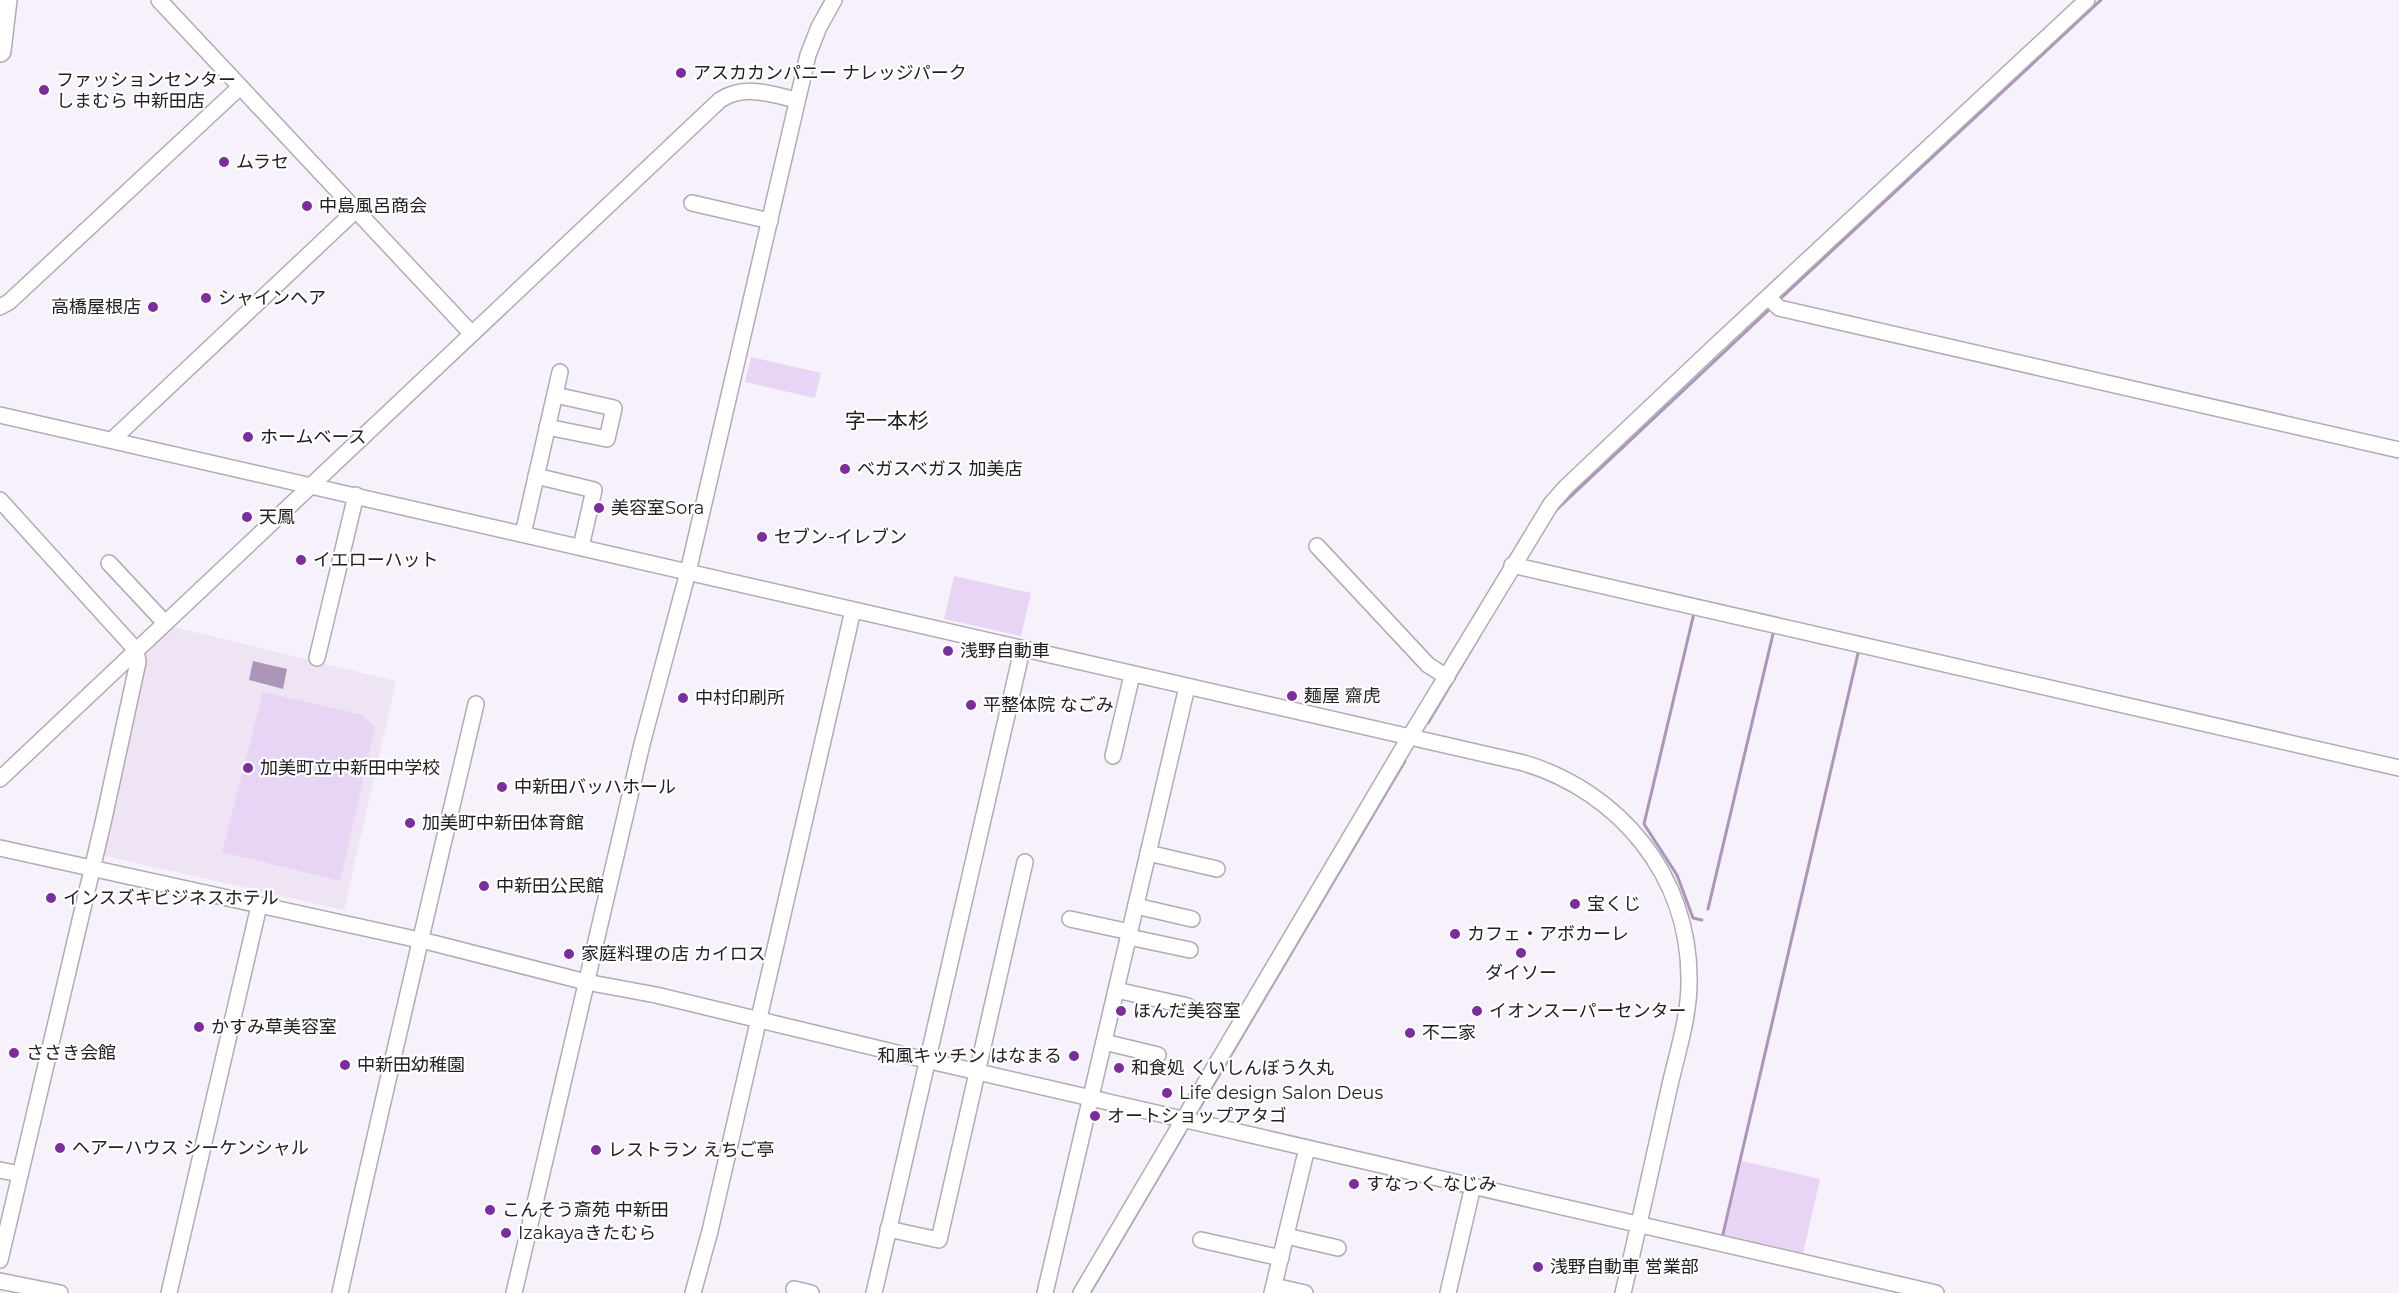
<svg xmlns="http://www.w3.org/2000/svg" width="2399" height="1293" viewBox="0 0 2399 1293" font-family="Montserrat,'Noto Sans JP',sans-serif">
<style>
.built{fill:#eee4f4}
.green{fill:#e8d4f4}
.water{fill:#ad95ba}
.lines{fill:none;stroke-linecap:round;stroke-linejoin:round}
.stream{stroke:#ad95ba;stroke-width:3}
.minor-casing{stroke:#b1abb4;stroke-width:18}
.highway-casing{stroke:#b1abb4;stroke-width:24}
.minor{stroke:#fff;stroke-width:15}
.highway{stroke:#fff;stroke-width:21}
.poi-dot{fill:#7b2c9d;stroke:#fff;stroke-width:2}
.labels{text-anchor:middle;stroke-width:4.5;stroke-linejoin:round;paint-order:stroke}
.poi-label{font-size:18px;fill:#222023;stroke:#fff;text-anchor:start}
.quarter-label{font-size:21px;fill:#222023;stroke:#fff}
</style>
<rect width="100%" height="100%" fill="#f7f1fb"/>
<path class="built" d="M173 627 396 681 344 910 101 855 143 654Z"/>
<g class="green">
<path d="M751 357 821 373 815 398 745 382Z"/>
<path d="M954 576 1031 593 1021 636 944 619Z"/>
<path d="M263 692 363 715 375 728 340 881 222 852Z"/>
<path d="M1742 1161 1820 1179 1803 1253 1724 1236Z"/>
</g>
<path class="water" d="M253 661 287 669 283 689 249 680Z"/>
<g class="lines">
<g class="stream">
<path d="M1778 301 2101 0"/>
<path d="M1553 513 1771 308"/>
<path d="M1694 613 1644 824 1677 875 1693 918 1702 920"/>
<path d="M1428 723 1480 635"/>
<path d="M1708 909 1773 634"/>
<path d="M1199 1109 1405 761"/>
<path d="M1723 1234 1859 649"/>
<path d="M1090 1293 1184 1134"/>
</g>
<g class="minor-casing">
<g id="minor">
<path d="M159 0 472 334"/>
<path d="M692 203 770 221"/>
<path d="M1768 297 1779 308 2399 450"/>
<path d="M0 307 9 302 240 87"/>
<path d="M0 415 1524 763C1620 792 1689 876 1689 978 1690 1015 1677 1053 1669 1089 1654 1157 1639 1225 1623 1293"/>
<path d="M547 427 607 439 614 408 555 395"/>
<path d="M112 440 356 210"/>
<path d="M536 476 594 490 581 547"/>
<path d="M0 500 136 650 138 662 103 823 0 1260"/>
<path d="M523 534 560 372"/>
<path d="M1317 546 1428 665 1447 677"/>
<path d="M109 563 165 623"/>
<path d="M1512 565 2399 768"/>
<path d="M317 658 356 495"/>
<path d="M1113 756 1132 675"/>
<path d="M0 779 720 100C745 84 770 94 797 100"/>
<path d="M0 848 433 943 586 982 656 995 926 1060 1936 1293"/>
<path d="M1148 853 1217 869"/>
<path d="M1136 906 1192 919"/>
<path d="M1070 919 1130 932"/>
<path d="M1129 937 1190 950"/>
<path d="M1116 990 1188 1006"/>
<path d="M1104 1042 1158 1055"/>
<path d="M0 1170 20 1174"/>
<path d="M888 1229 939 1240 1025 862"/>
<path d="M1286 1236 1338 1248"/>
<path d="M1201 1240 1281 1258"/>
<path d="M0 1281 60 1293"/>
<path d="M1274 1286 1305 1293"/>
<path d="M794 1289 811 1293"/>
<path d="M169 1293 259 906"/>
<path d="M340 1293C383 1096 430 900 476 704"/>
<path d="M514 1293 642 744 688 572 808 55 819 27 834 0"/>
<path d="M693 1293 710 1231 853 610"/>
<path d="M874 1293 1022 650"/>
<path d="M1045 1293 1187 687"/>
<path d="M1081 1293 1409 738 1551 504 1566 487 1713 348 2087 0"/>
<path d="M1272 1293 1307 1148"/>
<path d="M1448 1293 1473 1186"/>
</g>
</g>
<g class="highway-casing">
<path id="highway" d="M0 51 6 0"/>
</g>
<use href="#minor" class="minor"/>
<use href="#highway" class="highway"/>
</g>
<g class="poi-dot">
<circle cx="681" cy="73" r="6"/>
<circle cx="44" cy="90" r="6"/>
<circle cx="224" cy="162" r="6"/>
<circle cx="307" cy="206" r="6"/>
<circle cx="206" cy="298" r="6"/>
<circle cx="153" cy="307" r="6"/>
<circle cx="248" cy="437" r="6"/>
<circle cx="845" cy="469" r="6"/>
<circle cx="599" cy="508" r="6"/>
<circle cx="247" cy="517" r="6"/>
<circle cx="762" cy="537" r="6"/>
<circle cx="301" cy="560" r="6"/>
<circle cx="948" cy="651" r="6"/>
<circle cx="1292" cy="696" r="6"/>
<circle cx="683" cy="698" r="6"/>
<circle cx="971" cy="705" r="6"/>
<circle cx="248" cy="768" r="6"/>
<circle cx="502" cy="787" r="6"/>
<circle cx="410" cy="823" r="6"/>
<circle cx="484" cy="886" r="6"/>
<circle cx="51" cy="898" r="6"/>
<circle cx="1575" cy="904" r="6"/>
<circle cx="1455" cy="934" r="6"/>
<circle cx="1521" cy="953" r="6"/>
<circle cx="569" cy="954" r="6"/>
<circle cx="1121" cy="1011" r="6"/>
<circle cx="1477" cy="1011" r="6"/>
<circle cx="199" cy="1027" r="6"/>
<circle cx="1410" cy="1033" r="6"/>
<circle cx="14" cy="1053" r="6"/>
<circle cx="1074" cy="1056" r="6"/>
<circle cx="345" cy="1065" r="6"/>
<circle cx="1119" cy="1068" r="6"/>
<circle cx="1167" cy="1093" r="6"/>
<circle cx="1095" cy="1116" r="6"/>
<circle cx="60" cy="1148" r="6"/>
<circle cx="596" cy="1150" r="6"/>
<circle cx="1354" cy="1184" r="6"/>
<circle cx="490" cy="1210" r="6"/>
<circle cx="506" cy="1233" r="6"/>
<circle cx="1538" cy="1267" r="6"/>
</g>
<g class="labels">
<g class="poi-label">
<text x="693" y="79">アスカカンパニー ナレッジパーク</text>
<text x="56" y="86">ファッションセンター<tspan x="56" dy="21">しまむら 中新田店</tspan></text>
<text x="236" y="168">ムラセ</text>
<text x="319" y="212">中島風呂商会</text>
<text x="218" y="304">シャインヘア</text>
<text x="141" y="313" text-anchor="end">高橋屋根店</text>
<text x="260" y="443">ホームベース</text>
<text x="857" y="475">ベガスベガス 加美店</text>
<text x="611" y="514">美容室Sora</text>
<text x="259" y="523">天鳳</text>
<text x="774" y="543">セブン-イレブン</text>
<text x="313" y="566">イエローハット</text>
<text x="960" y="657">浅野自動車</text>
<text x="1304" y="702">麺屋 齋虎</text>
<text x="695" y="704">中村印刷所</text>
<text x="983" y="711">平整体院 なごみ</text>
<text x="260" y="774">加美町立中新田中学校</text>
<text x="514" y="793">中新田バッハホール</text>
<text x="422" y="829">加美町中新田体育館</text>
<text x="496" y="892">中新田公民館</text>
<text x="63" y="904">インスズキビジネスホテル</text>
<text x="1587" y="910">宝くじ</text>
<text x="1467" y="940">カフェ・アボカーレ</text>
<text x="581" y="960">家庭料理の店 カイロス</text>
<text x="1521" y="979" text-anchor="middle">ダイソー</text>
<text x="1133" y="1017">ほんだ美容室</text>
<text x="1489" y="1017">イオンスーパーセンター</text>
<text x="211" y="1033">かすみ草美容室</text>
<text x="1422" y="1039">不二家</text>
<text x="26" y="1059">ささき会館</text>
<text x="1062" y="1062" text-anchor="end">和風キッチン はなまる</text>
<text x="357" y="1071">中新田幼稚園</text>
<text x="1131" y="1074">和食処 くいしんぼう久丸</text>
<text x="1179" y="1099">Life design Salon Deus</text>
<text x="1107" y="1122">オートショップアタゴ</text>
<text x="72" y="1154">ヘアーハウス シーケンシャル</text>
<text x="608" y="1156">レストラン えちご亭</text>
<text x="1366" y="1190">すなっく なじみ</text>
<text x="502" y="1216">こんそう斎苑 中新田</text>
<text x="518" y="1239">Izakayaきたむら</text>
<text x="1550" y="1273">浅野自動車 営業部</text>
</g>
<g class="quarter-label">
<text x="887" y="428">字一本杉</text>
</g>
</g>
</svg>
